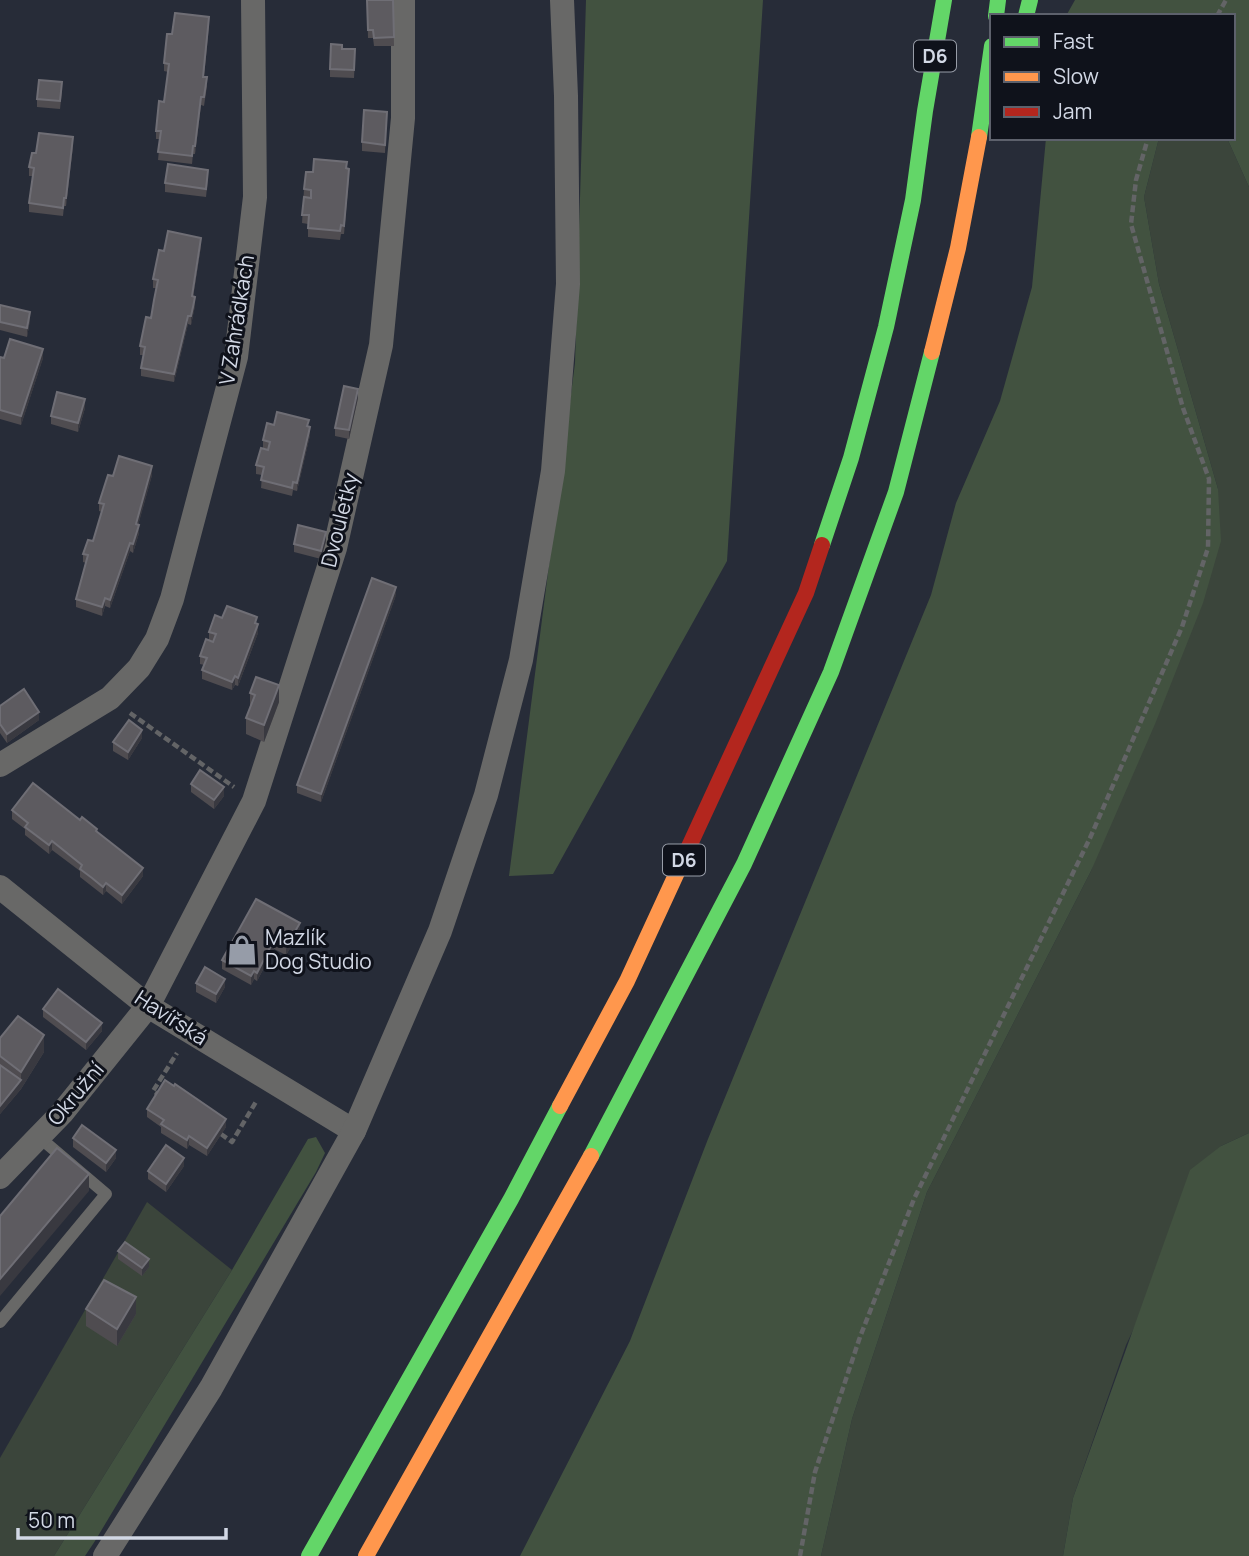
<svg xmlns="http://www.w3.org/2000/svg" width="1249" height="1556" viewBox="0 0 1249 1556" font-family="Manrope,sans-serif">
<style>
.green{fill:#3b453b}
.forest{fill:#425240}
.lines{fill:none;stroke-linecap:round;stroke-linejoin:round}
.path{stroke:#636466;stroke-width:4.5;stroke-dasharray:7 3.5;stroke-linecap:butt}
.lane{stroke:#686867;stroke-width:12}
.street{stroke:#686867;stroke-width:24}
.fast{stroke:#63d668;stroke-width:16}
.slow{stroke:#ff974d;stroke-width:16}
.jam{stroke:#b3261e;stroke-width:16}
.wall{fill:#4f4c50}
.shaded-wall{fill:#393940}
.building{fill:#5d5b60;stroke:#6f6e75;stroke-width:2}
.labels{text-anchor:middle;stroke-width:6;stroke-linejoin:round;paint-order:stroke}
.shield{fill:#0f121b;stroke:#989da8;stroke-width:2}
.shield-label{font-size:19px;font-weight:bold;fill:#d2d8e5}
.street-label{font-size:21px;fill:#d2d8e5;stroke:#0f121b}
.poi-label{font-size:21px;fill:#d2d8e5;stroke:#0f121b;text-anchor:start}
</style>
<rect width="100%" height="100%" fill="#272c38"/>
<g class="green">
<path d="M1159 138H1227L1249 187V1133L1221 1146 1126 1345 1073 1498 1063 1556H821L852 1419 927 1192 1091 871 1218 489 1159 284 1144 197Z"/>
<path d="M147 1202 232 1270 54 1556H0V1458Z"/>
</g>
<g class="forest">
<path d="M586 0H763L727 561 553 874 509 876 575 363Z"/>
<path d="M1075 0H1249V187L1227 138H1233V16H1066Z"/>
<path d="M1046 138H1159L1144 197 1159 284 1218 489 1221 541 1203 603 1155 724 1091 871 927 1192 852 1419 821 1556H520L630 1341 708 1139 931 595 956 503 1000 401 1032 287Z"/>
<path d="M1249 1133V1556H1063L1073 1498 1190 1170 1221 1146Z"/>
<path d="M316 1137 325 1153 316 1172 95 1541 85 1556H54L232 1270 308 1139Z"/>
</g>
<g class="lines">
<g class="path">
<path d="M1217 16 1226 0"/>
<path d="M130 713 234 787"/>
<path d="M161 1096 153 1091 177 1053"/>
<path d="M221 1134 232 1142 257 1100"/>
<path d="M800 1556 815 1472 860 1337 914 1199 1090 838 1182 627 1208 548 1209 479 1183 408 1131 224 1136 180 1148 138"/>
</g>
<path class="lane" d="M0 1322 106 1194 39 1137"/>
<g class="street">
<path d="M0 765 110 698 139 668 157 639 172 599 236 357 255 197 253 0"/>
<path d="M0 887 148 1006 354 1131"/>
<path d="M0 1177 62 1113 148 1006 254 801 335 548 381 345 403 118V0"/>
<path d="M105 1556 211 1388 354 1131 440 931 486 795 521 660 553 471 568 284 566 96 562 0"/>
</g>
<g class="fast">
<path d="M996 16 998 0"/>
<path d="M1026 16 1030 0"/>
<path d="M979 137 992 46"/>
<path d="M822 545 851 458 886 327 913 200 925 111 944 0"/>
<path d="M591 1156 744 864 831 672 896 492 932 352"/>
<path d="M309 1556 511 1199 560 1106"/>
</g>
<g class="slow">
<path d="M932 352 958 248 979 137"/>
<path d="M560 1106 627 981 686 853"/>
<path d="M366 1556 591 1156"/>
</g>
<path class="jam" d="M686 853 806 593 822 545"/>
</g>
<g class="wall">
<path d="M367 0H393L394 46H374L373 38H368Z"/>
<path d="M209 26 204 77 207 86 204 106 201 105 195 154H193L192 164 158 160 160 139H156V131L164 102 168 72 164 71V63L172 34Z"/>
<path d="M342 49 355 58 354 78 330 77V69Z"/>
<path d="M62 91 60 109 37 107V99Z"/>
<path d="M387 112 385 153 362 151V142Z"/>
<path d="M73 146 66 206H64L63 216 29 212V203L33 176H29V167L36 153Z"/>
<path d="M347 168 349 177 344 234H341L340 240 308 237V224L302 223 304 189 313 172Z"/>
<path d="M208 178 206 197 165 192V183Z"/>
<path d="M201 246 193 297 195 306 193 315 191 325 188 324 174 382 141 376V368L143 355H140V346L151 318 156 288H153V279L164 251Z"/>
<path d="M0 305 30 320 27 337 0 330Z"/>
<path d="M0 357 4 358H43L21 425 0 419Z"/>
<path d="M358 398 349 439 335 436V428Z"/>
<path d="M85 408 78 432 51 424V416Z"/>
<path d="M274 425 309 426 310 435 297 491 293 490 292 496 261 488 262 475 256 474V465L263 448V440Z"/>
<path d="M152 475 138 525 139 533 133 553 130 551 110 608 105 606 102 616 76 607V599L86 563 83 562V554L93 541 102 512 99 511V503L113 476Z"/>
<path d="M326 541 321 559 294 552V544Z"/>
<path d="M396 595 321 802 297 793V785Z"/>
<path d="M222 618 257 624 258 633 238 686 235 685 232 690 202 679V670L204 665 200 664V656L209 640V632Z"/>
<path d="M250 693 279 702 264 742 246 734V718L250 708Z"/>
<path d="M0 706 39 720 7 743 0 733Z"/>
<path d="M142 738 128 760 113 751V742Z"/>
<path d="M191 784 224 796 214 809 191 792Z"/>
<path d="M12 810 97 833 143 876 122 904 106 891 103 895 80 877V871L52 850 49 854 25 835V829L12 819Z"/>
<path d="M256 899 300 932 286 955 274 949 257 981 254 979 251 985 222 969V960Z"/>
<path d="M196 983 225 987 216 1003 196 992Z"/>
<path d="M43 1009 102 1031 86 1050 43 1017Z"/>
<path d="M0 1038 44 1052 21 1089 0 1114Z"/>
<path d="M147 1109 226 1127 207 1156 189 1145 187 1149 161 1133V1127L147 1117Z"/>
<path d="M73 1138 116 1158 106 1172 73 1147Z"/>
<path d="M184 1166 166 1192 148 1179V1171Z"/>
<path d="M118 1251 149 1267 142 1276 118 1259Z"/>
<path d="M86 1309 136 1314 117 1346 86 1326Z"/>
</g>
<g class="shaded-wall">
<path d="M201 97V105L195 154V146Z"/>
<path d="M73 137V146L66 206V198Z"/>
<path d="M349 169V177L344 234V226Z"/>
<path d="M201 238V246L192 305V296Z"/>
<path d="M195 297V306L191 325V316Z"/>
<path d="M30 312V320L27 337V328Z"/>
<path d="M188 316V324L174 382V374Z"/>
<path d="M43 349V358L21 425V416Z"/>
<path d="M358 389V398L349 439V430Z"/>
<path d="M85 399V408L78 432V423Z"/>
<path d="M310 427V435L297 491V483Z"/>
<path d="M152 466V475L136 533V524Z"/>
<path d="M139 525V533L133 553V544Z"/>
<path d="M326 532V541L321 559V551Z"/>
<path d="M130 543V551L110 608V600Z"/>
<path d="M396 587V595L321 802V794Z"/>
<path d="M105 598V606L102 616V607Z"/>
<path d="M258 624V633L238 686V678Z"/>
<path d="M235 676V685L232 690V682Z"/>
<path d="M279 685V702L264 742V725Z"/>
<path d="M39 712V720L7 743V734Z"/>
<path d="M142 730V738L128 760V752Z"/>
<path d="M224 787V796L214 809V800Z"/>
<path d="M52 841V850L49 854V845Z"/>
<path d="M143 868V876L122 904V895Z"/>
<path d="M106 883V891L103 895V887Z"/>
<path d="M300 923V932L286 955V947Z"/>
<path d="M274 940V949L257 981V973Z"/>
<path d="M254 971V979L251 985V976Z"/>
<path d="M225 979V987L216 1003V994Z"/>
<path d="M102 1023V1031L86 1050V1042Z"/>
<path d="M44 1035V1052L21 1089 0 1114V1106L21 1080V1072Z"/>
<path d="M226 1119V1127L207 1156V1148Z"/>
<path d="M189 1136V1145L187 1149V1140Z"/>
<path d="M116 1150V1158L106 1172V1163Z"/>
<path d="M184 1158V1166L166 1192V1184Z"/>
<path d="M89 1174V1191L0 1296V1279Z"/>
<path d="M149 1259V1267L142 1276V1268Z"/>
<path d="M136 1297V1314L117 1346V1329Z"/>
</g>
<g class="building">
<path d="M367 0H393L394 37 374 38 373 30H368Z"/>
<path d="M175 13 209 17 203 77H207L204 97H201L195 146H193L192 156 158 152 161 131H156L159 101 164 102 169 64 164 63 167 34H172Z"/>
<path d="M331 44 342 45V49H355L354 70 330 69Z"/>
<path d="M39 80 62 82 60 101 37 99Z"/>
<path d="M364 110 387 112 385 145 362 142Z"/>
<path d="M39 133 73 137 66 198H64L63 208 29 203 34 168 29 167 32 153H36Z"/>
<path d="M314 159 347 162 346 168 349 169 344 226 341 225 340 231 308 228 309 215H302L304 197 311 198V190L304 189 306 172H313Z"/>
<path d="M168 164 208 170 206 189 165 183Z"/>
<path d="M168 231 201 238 192 296 195 297 193 307 191 316H188L174 374 141 368 145 347 140 346 146 317 151 318 154 300 158 280 153 279 159 250 164 251Z"/>
<path d="M0 305 30 312 27 328 0 322Z"/>
<path d="M10 339 43 349 21 416 0 410V357L4 358Z"/>
<path d="M344 386 358 389 349 430 335 428Z"/>
<path d="M57 392 85 399 78 423 51 416Z"/>
<path d="M277 412 309 420 307 426 310 427 297 483 293 482 292 488 261 480 264 467 256 465 261 448 268 450 270 442 263 440 267 423 274 425Z"/>
<path d="M119 456 152 466 136 524 139 525 133 544 130 543 110 600 105 598 102 607 76 599 88 555 83 554 88 540 93 541 104 504 99 503 108 475 113 476Z"/>
<path d="M298 525 326 532 321 551 294 544Z"/>
<path d="M372 578 396 587 321 794 297 785Z"/>
<path d="M227 606 257 617 255 623 258 624 238 678 235 676 232 682 202 670 207 658 200 656 206 639 213 642 216 634 209 632 215 615 222 618Z"/>
<path d="M256 677 279 685 264 725 246 718 255 695 250 693Z"/>
<path d="M24 689 39 712 7 734 0 724V706Z"/>
<path d="M129 720 142 730 128 752 113 742Z"/>
<path d="M200 770 224 787 214 800 191 784Z"/>
<path d="M33 783 80 820 82 817 97 829 96 831 143 868 122 895 106 883 103 887 92 878 80 869 82 865 52 841 49 845 25 827 28 823 12 810Z"/>
<path d="M256 899 300 923 286 947 274 940 257 973 254 971 251 976 222 960Z"/>
<path d="M205 967 225 979 216 994 196 983Z"/>
<path d="M58 989 102 1023 86 1042 43 1009Z"/>
<path d="M18 1016 44 1035 21 1072 0 1056V1038Z"/>
<path d="M0 1065 21 1080 0 1106Z"/>
<path d="M165 1080 174 1086 175 1084 226 1119 207 1148 189 1136 187 1140 161 1124 164 1120 147 1109Z"/>
<path d="M82 1125 116 1150 106 1163 73 1138Z"/>
<path d="M166 1145 184 1158 166 1184 148 1171Z"/>
<path d="M57 1148 89 1174 0 1279V1216Z"/>
<path d="M125 1242 149 1259 142 1268 118 1251Z"/>
<path d="M104 1280 136 1297 117 1329 86 1309Z"/>
</g>
<defs>
<g id="shop-bare" transform="scale(2.415)"><path d="M-5-2.5h2.3a2.7 3.5 0 0 1 5.4 0H5L5.5 6h-11ZM-1.5-2.5h3a1.5 2.3 0 0 0-3 0Z" fill="#969ca8" stroke="#0f121b" stroke-width="2.5" paint-order="stroke"/></g>
</defs>
<g fill-rule="evenodd">
<use href="#shop-bare" x="242" y="950"/>
</g>
<g class="labels">
<g class="shield">
<rect x="914" y="40.5" width="42" height="31" rx="5"/>
<rect x="663" y="844.5" width="42" height="31" rx="5"/>
</g>
<g class="shield-label">
<text x="935" y="63">D6</text>
<text x="684" y="867">D6</text>
</g>
<g class="street-label">
<text transform="translate(237 320) rotate(-81)" y="7">V Zahrádkách</text>
<text transform="translate(340 520) rotate(-76)" y="7">Dvouletky</text>
<text transform="translate(171 1018) rotate(33)" y="7">Havířská</text>
<text transform="translate(76 1094) rotate(-50)" y="7">Okružní</text>
</g>
<g class="poi-label">
<text x="265" y="945">Mazlík<tspan x="265" dy="24">Dog Studio</tspan></text>
</g>
</g>
<rect x="990" y="14" width="245" height="126" fill="#0f121b" stroke="#5d616c" stroke-width="2"/>
<rect x="1004" y="37" width="35" height="10" fill="#63d668" stroke="#5d616c" stroke-width="2"/>
<text x="1053" y="49" font-size="21" fill="#d2d8e5">Fast</text>
<rect x="1004" y="72" width="35" height="10" fill="#ff974d" stroke="#5d616c" stroke-width="2"/>
<text x="1053" y="84" font-size="21" fill="#d2d8e5">Slow</text>
<rect x="1004" y="107" width="35" height="10" fill="#b3261e" stroke="#5d616c" stroke-width="2"/>
<text x="1053" y="119" font-size="21" fill="#d2d8e5">Jam</text>
<path d="M18 1528v10h208v-10" fill="none" stroke="#d2d8e5" stroke-width="3.5"/>
<text x="28" y="1528" font-size="21" fill="#d2d8e5" stroke="#0f121b" stroke-width="5" paint-order="stroke">50 m</text>
</svg>
